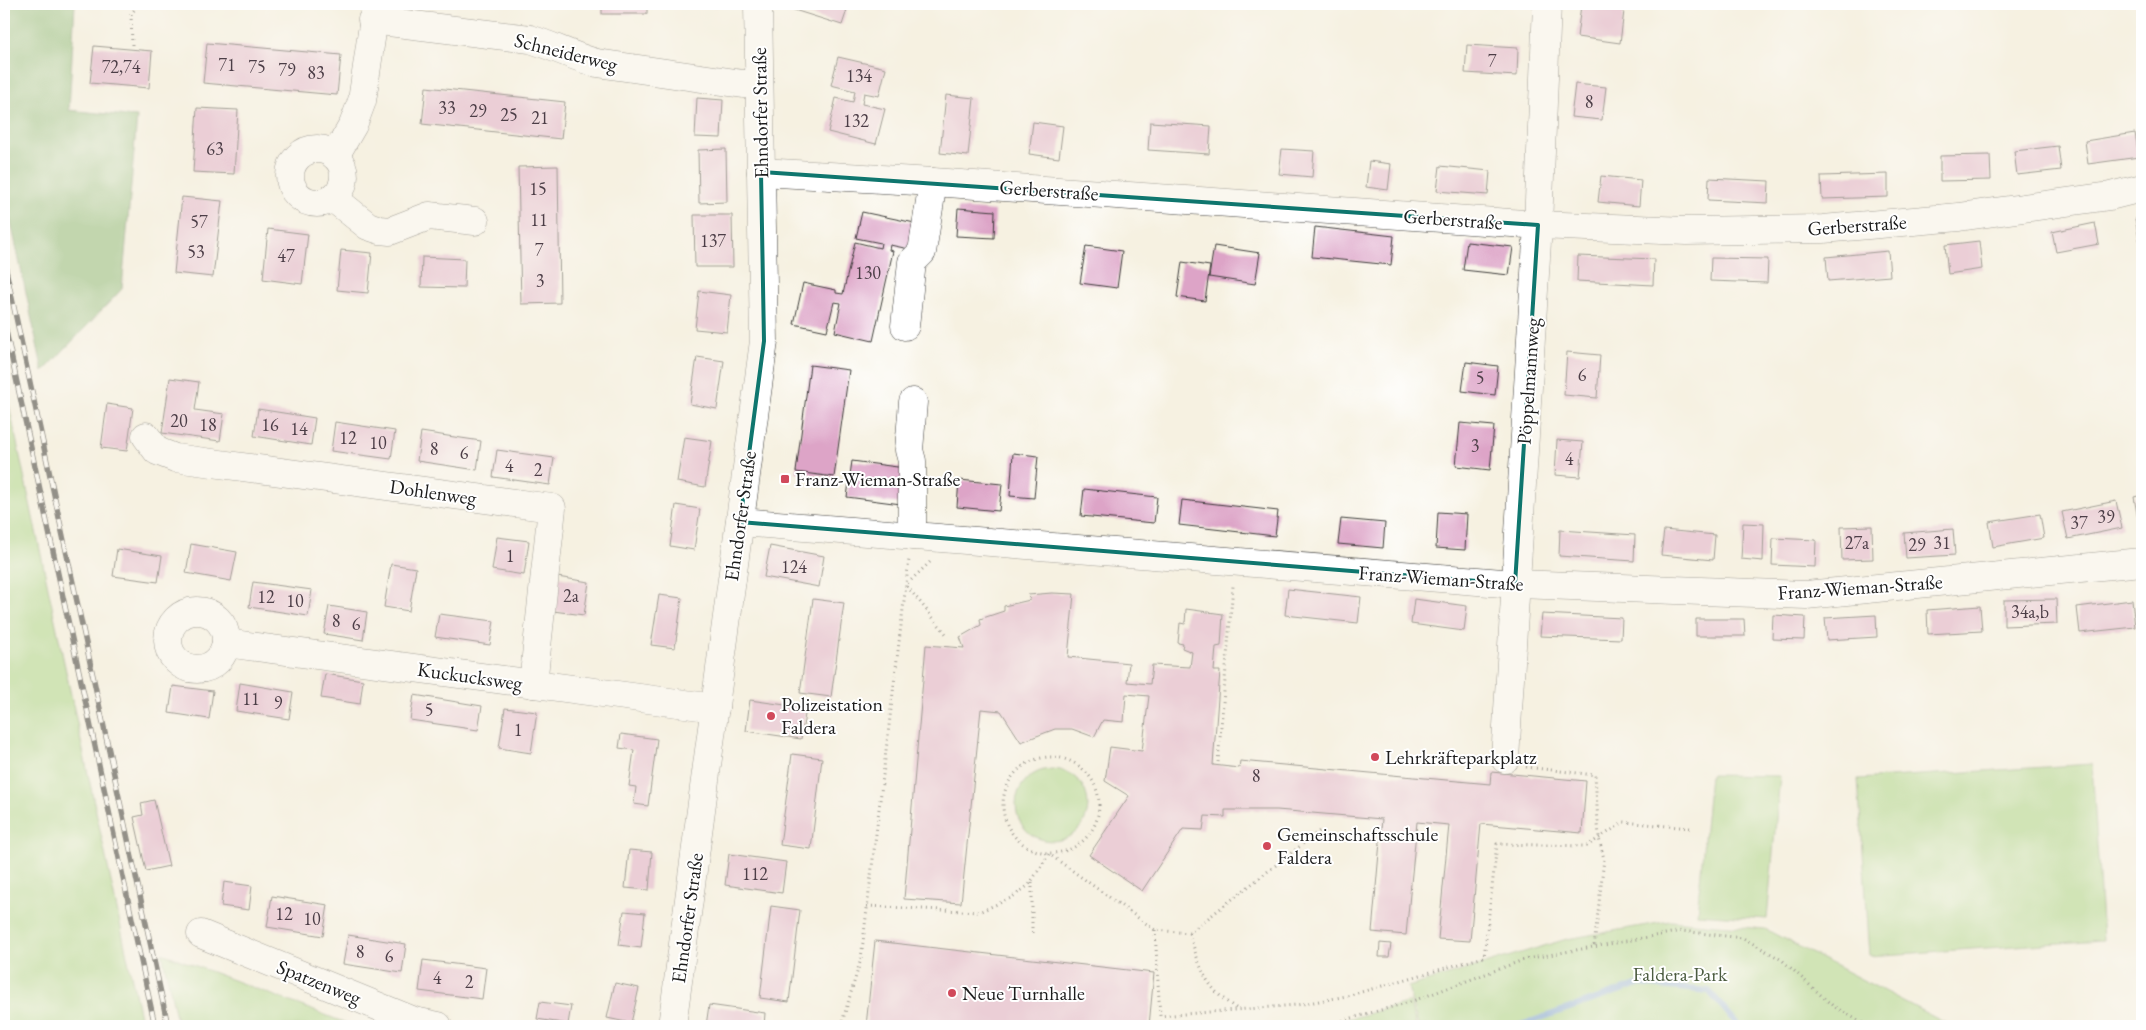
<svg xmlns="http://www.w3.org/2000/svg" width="2146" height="1030" viewBox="0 0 2146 1030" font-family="'EB Garamond',serif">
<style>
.green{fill:#a4d482;stroke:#60784f}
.forest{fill:#83b670;stroke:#506946}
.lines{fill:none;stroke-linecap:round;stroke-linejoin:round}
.stream{stroke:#6e9dd7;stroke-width:6}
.building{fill:#dda4c7}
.minor-casing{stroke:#3d3c3a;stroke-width:29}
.path{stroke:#3d3c3a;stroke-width:3;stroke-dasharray:1 4;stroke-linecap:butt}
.minor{stroke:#fff;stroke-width:28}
.rail-casing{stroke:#1c1c1c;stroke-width:5.5}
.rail{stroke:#fff;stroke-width:4;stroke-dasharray:11;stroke-linecap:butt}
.marked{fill:none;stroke:#0f766e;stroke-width:4;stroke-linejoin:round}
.poi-dot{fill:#d1495b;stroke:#fff;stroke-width:2}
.labels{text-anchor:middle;stroke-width:4;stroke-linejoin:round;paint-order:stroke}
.number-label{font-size:18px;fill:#4c3e47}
.street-label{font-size:20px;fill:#1c1c1c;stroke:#fff}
.poi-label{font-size:20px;fill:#1c1c1c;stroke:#fff;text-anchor:start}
.park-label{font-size:20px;fill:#4c5c40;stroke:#fff}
</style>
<rect width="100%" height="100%" fill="#fff"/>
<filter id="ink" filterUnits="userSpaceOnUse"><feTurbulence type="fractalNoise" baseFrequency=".02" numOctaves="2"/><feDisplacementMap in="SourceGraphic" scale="10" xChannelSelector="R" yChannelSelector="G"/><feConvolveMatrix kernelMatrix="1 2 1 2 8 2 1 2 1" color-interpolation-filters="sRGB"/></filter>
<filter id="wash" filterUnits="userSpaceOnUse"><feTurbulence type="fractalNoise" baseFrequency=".0096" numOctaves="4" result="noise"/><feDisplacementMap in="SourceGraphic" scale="20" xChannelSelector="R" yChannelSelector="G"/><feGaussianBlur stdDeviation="1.12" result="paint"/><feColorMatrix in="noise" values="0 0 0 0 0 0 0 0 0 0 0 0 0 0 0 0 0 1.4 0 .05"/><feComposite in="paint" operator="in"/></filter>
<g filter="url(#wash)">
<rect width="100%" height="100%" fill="#f6f1e1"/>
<g class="green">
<path d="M4 382 142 1026H4Z"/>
<path d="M2092 764 2103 940 1870 956 1858 779Z"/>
<circle cx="1052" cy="805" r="36"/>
<path d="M1710 775 1780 776 1767 919 1697 914Z"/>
<path d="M1670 921 1765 929 1951 1026H1418L1408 987 1567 939Z"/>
<path d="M162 953 354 1026H178Z"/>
<path d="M1410 1002 1416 1026H1323Z"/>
</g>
<path class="forest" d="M4 4H75L69 110 137 117 122 289 43 372 4 190Z"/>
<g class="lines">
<path class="stream" d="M1518 1026 1639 984 1709 991 1739 1026"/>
</g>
<g id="blocks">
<g class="building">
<rect x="602" y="4" width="45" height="10"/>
<rect x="686" y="4" width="31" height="3"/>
<path d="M793 4H849L842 25 791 9Z"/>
<path d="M1581 5 1624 11 1620 43 1577 37Z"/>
<path d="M207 43 341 55 337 95 203 83Z"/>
<path d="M1467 45 1518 48 1517 76 1465 73Z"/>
<path d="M94 46 152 51 149 88 90 83Z"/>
<path d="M838 57 886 68 879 96 864 93 862 104 885 109 876 144 828 132 836 98 853 102 855 91 831 85Z"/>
<path d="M1575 84 1606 87 1602 120 1571 117Z"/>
<path d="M426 87 565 102 561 139 422 124Z"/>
<path d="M946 95 974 98 968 156 940 153Z"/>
<path d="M697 98 723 100 721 138 695 137Z"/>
<path d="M197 108 238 110 234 174 193 172Z"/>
<path d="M1033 122 1063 126 1059 158 1029 154Z"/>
<path d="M1150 122 1211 126 1209 154 1148 150Z"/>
<path d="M2135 133 2139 157 2088 164 2085 141Z"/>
<path d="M2058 146 2061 170 2017 175 2014 151Z"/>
<path d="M726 149 727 202 699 203 698 150Z"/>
<path d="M1282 149 1314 151 1312 177 1279 174Z"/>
<path d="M1990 155 1991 180 1940 181V156Z"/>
<path d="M1369 161 1391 164 1388 190 1366 187Z"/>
<path d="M558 166 560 303 521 304 518 167Z"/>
<path d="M1440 166 1490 171 1488 195 1437 191Z"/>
<path d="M1888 174V197L1822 199 1821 176Z"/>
<path d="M1601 176 1641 180 1639 206 1598 202Z"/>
<path d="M1709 178 1769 181 1768 203 1708 200Z"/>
<path d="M182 197 222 201 213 277 174 273Z"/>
<path d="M958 208 995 211 994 238 956 236Z"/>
<path d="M862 212 915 223 909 249 890 245 889 250 893 251 873 341 835 332 841 303 834 302 827 331 794 324 803 283 836 290V293L843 294 855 242 880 248 881 243 856 238Z"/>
<path d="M694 215H732L733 267H695Z"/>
<path d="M2142 217V249H2141L2135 219Z"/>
<path d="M2095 223 2099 244 2056 252 2052 232Z"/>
<path d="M1315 227 1394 236 1391 265 1312 257Z"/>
<path d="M268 229 308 234 302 284 263 279Z"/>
<path d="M1979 241 1982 269 1948 274 1945 245Z"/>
<path d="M1467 242 1513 247 1509 275 1463 270Z"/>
<path d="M1086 246 1122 251 1117 288 1080 283Z"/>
<path d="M1214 246 1260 253 1255 284 1209 277Z"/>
<path d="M341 250 372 253 368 293 337 290Z"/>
<path d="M1888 251 1890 276 1828 281 1826 257Z"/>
<path d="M1578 256 1654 259 1653 285 1577 281Z"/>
<path d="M422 257 465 259 464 288 421 287Z"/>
<path d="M1711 258 1768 259 1767 283 1710 281Z"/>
<path d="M1182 262 1210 266 1205 301 1177 297Z"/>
<path d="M699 291 731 295 727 332 695 329Z"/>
<path d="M1567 352 1600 355 1597 398 1564 395Z"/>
<path d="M697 357 724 361 717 409 690 404Z"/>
<path d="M1466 362 1498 366 1495 395 1462 391Z"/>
<path d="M810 365 849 370 834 477 796 472Z"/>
<path d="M170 378 199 382 195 410 224 414 220 441 162 433Z"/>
<path d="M107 404 133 408 127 451 101 448Z"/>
<path d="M258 409 315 418 311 445 254 436Z"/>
<path d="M335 422 395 431 391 459 331 451Z"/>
<path d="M1460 423 1494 426 1490 470 1456 466Z"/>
<path d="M421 432 481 441 477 470 417 461Z"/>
<path d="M684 437 712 441 705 487 677 482Z"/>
<path d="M1557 440 1583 442 1580 477 1555 475Z"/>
<path d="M497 450 554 458 550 485 493 477Z"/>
<path d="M1013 453 1038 456 1034 498 1010 496Z"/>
<path d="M852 461 905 468 901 504 847 497Z"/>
<path d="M959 480 1002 484 999 511 957 507Z"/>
<path d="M1084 489 1157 497 1154 523 1081 516Z"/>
<path d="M2142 495V524L2139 525 2134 497Z"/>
<path d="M1182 500 1278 511 1275 536 1179 525Z"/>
<path d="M2116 501 2122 528 2068 539 2062 512Z"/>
<path d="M676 505 700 509 694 550 670 546Z"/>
<path d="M1438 512 1467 514 1465 550 1436 548Z"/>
<path d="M2040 514 2044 538 1993 547 1989 522Z"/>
<path d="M1341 519 1385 523 1383 548 1338 544Z"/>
<path d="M1743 523 1764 524 1763 561 1741 559Z"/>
<path d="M1872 526 1873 559 1842 560 1841 527Z"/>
<path d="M1953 529 1955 555 1906 558 1904 533Z"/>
<path d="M1560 530 1635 535 1634 561 1559 556Z"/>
<path d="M1664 530 1715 535 1713 560 1661 555Z"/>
<path d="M497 537 529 541 524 575 492 570Z"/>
<path d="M1773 538 1816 540 1815 567 1772 565Z"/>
<path d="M191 544 237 552 231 581 186 573Z"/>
<path d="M770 546 824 556 819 587 764 577Z"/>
<path d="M117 549 162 556 158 582 113 576Z"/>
<path d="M391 564 416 568 409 611 384 607Z"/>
<path d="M557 577 589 582 584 615 553 611Z"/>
<path d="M253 582 312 590 308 616 249 607Z"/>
<path d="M1288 589 1361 597 1358 623 1285 615Z"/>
<path d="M1052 593 1074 594 1068 657 1129 663 1127 682 1150 684 1152 665 1190 667 1192 652 1182 648 1183 644 1178 643 1180 623 1185 624 1186 609 1223 614 1221 646 1216 647 1214 671H1220L1213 765 1239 768 1240 761 1490 784 1491 772 1586 781 1582 833 1481 824 1470 941 1438 939 1449 825 1417 822 1406 935 1372 932 1382 819 1277 810H1225V817L1205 816 1203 830 1183 829 1142 891 1089 855 1129 796 1105 781 1110 747 1142 751 1149 696 1126 694 1124 722 1103 720 1094 737 1072 729H1055L1021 742 1001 711 981 709 961 903 904 899 926 645 964 648 960 637 981 625 980 619 1004 611V606L1030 600 1028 595Z"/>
<path d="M659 595 682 598 675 648 651 645Z"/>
<path d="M813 599 844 603 831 697 800 693Z"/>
<path d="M1414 599 1467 606 1464 631 1411 624Z"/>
<path d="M2056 599 2057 624 2004 626V600Z"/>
<path d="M2132 600 2135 627 2080 633 2077 607Z"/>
<path d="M329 606 367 612 363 640 324 634Z"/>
<path d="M1980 606 1982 631 1928 634 1927 610Z"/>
<path d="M439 614 494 621 490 645 435 637Z"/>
<path d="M1542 614 1622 618 1621 639 1540 636Z"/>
<path d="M1773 615 1805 617 1804 640 1772 639Z"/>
<path d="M1876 615 1877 637 1827 640 1825 618Z"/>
<path d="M1696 619H1744L1745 636H1696Z"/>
<path d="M325 674 363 680 360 704 321 698Z"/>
<path d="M240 683 293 692 289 719 236 711Z"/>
<path d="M173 686 213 691 209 719 169 713Z"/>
<path d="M414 695 482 706 478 730 410 720Z"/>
<path d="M750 700 806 708 801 739 746 731Z"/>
<path d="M505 708 537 712 531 753 499 748Z"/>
<path d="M621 734 657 739 648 806 634 804 636 787 629 786 634 750 619 748Z"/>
<path d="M792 754 822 758 811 849 780 845Z"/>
<path d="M154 800 169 866 146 871 134 817 143 815 141 803Z"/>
<path d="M629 850 652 852 649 890 625 888Z"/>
<path d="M729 854 786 862 782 893 725 885Z"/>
<path d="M224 882 252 886 249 910 221 906Z"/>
<path d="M272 896 328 905 323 936 267 927Z"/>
<path d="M771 906 800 910 789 1002 760 998Z"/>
<path d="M624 911 645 913 641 948 619 945Z"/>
<path d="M348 935 406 944 402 973 343 964Z"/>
<path d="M875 941 1154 973 1149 1026H866Z"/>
<path d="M1380 943 1391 944 1389 957H1379Z"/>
<path d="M423 960 486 968 482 999 419 991Z"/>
<path d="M615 983 639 988 631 1023 607 1018Z"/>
<path d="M540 1002 571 1006 568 1024 537 1019Z"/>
<path d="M709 1005 765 1013 764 1026H706Z"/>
</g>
</g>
</g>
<g filter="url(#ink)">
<use href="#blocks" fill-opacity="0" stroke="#3d3c3a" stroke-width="1"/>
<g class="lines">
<g class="minor-casing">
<g id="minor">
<path d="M372 20 530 39C553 46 574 57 597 63L743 84H759"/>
<circle cx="317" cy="176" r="27"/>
<path d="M335 156 353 125 362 101 376 4"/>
<path d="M761 172 933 182 1538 225 1687 231 1823 229 1959 217 2110 196 2142 188"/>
<path d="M333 198 368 226 380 230 390 231 429 216 475 221"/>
<path d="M905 326 912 262 922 252 933 182"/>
<path d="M146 436 157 451 175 458 552 508 533 684"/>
<path d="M740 522 1515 584 1806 595 2142 562"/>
<path d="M912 536V461L909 450 913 402"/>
<circle cx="197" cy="640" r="29"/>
<path d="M226 643 715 708"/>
<path d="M1505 759 1538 225 1547 4"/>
<path d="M201 934 414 1021 438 1026"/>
<path d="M672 1026 764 341 758 4"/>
</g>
</g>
<g class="path">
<path d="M132 45 131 14 139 4"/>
<path d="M930 562 906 585 947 635"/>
<circle cx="1051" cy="805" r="48"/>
<path d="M1218 762 1233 586"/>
<path d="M1526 767 1595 775 1599 838 1604 859 1594 947"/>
<path d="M867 906 979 912 1011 898 1029 885 1049 854 1155 930 1189 933 1322 829"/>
<path d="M1155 930 1160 1016 1297 1005 1347 996 1484 957 1497 844 1587 846 1624 822 1690 828"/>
<path d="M1032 933V881"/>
<path d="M1189 933C1200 966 1204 988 1236 1008"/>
<path d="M841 1026 861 959 909 559"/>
<path d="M1323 1026 1410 1002 1526 959 1682 931 1743 938 1782 960 1833 1006 1868 1026"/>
</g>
<use href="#minor" class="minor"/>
<g class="rail-casing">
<g id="rail">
<path d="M4 261 168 1026"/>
<path d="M4 322 155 1026"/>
</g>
</g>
<use href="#rail" class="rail"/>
</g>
</g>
<path d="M0 0H2146V1030H0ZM761 172 1538 225 1515 584 740 522 764 341Z" fill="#f6f1e1" fill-opacity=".55" fill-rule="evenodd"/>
<path class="marked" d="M761 172 1538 225 1515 584 740 522 764 341Z"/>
<g class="poi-dot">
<rect x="780" y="474" width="10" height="10" rx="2.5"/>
<circle cx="771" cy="716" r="5"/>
<circle cx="1375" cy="757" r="5"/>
<circle cx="1267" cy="846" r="5"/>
<circle cx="952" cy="993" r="5"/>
</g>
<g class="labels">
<g class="number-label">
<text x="1492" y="67">7</text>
<text x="227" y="71">71</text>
<text x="121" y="73">72,74</text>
<text x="257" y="73">75</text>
<text x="287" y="76">79</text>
<text x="316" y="79">83</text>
<text x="859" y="82">134</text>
<text x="1589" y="108">8</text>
<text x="447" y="114">33</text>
<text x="478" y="117">29</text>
<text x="509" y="121">25</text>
<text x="540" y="124">21</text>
<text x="856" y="127">132</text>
<text x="215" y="155">63</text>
<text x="538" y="195">15</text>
<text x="539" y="226">11</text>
<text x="199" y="228">57</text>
<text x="713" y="247">137</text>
<text x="539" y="256">7</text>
<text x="196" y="258">53</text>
<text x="286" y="262">47</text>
<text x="868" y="279">130</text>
<text x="540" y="287">3</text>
<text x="1582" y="381">6</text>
<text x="1480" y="384">5</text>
<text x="179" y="427">20</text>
<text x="208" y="431">18</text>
<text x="270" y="431">16</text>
<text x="299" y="435">14</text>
<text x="348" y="444">12</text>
<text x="378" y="449">10</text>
<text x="1475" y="452">3</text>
<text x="434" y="455">8</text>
<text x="464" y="459">6</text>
<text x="1569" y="465">4</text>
<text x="509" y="472">4</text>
<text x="538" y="476">2</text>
<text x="2106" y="523">39</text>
<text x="2079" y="529">37</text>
<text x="1857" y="549">27a</text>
<text x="1942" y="549">31</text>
<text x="1917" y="551">29</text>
<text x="510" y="562">1</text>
<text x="794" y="573">124</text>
<text x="571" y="602">2a</text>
<text x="266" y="603">12</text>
<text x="295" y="607">10</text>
<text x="2030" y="618">34a,b</text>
<text x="336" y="627">8</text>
<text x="356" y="630">6</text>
<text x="251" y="705">11</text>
<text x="278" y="709">9</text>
<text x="429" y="716">5</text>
<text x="518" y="736">1</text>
<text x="1256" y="782">8</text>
<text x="755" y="880">112</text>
<text x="284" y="920">12</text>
<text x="312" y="925">10</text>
<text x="360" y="958">8</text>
<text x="389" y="962">6</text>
<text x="437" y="984">4</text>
<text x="469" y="988">2</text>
</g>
<g class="street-label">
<text transform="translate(566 52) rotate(14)" y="7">Schneiderweg</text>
<text transform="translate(760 113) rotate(-91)" y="7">Ehndorfer Straße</text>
<text transform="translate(1049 190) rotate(4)" y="7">Gerberstraße</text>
<text transform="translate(1453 219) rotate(4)" y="7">Gerberstraße</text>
<text transform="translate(1857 225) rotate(-4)" y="7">Gerberstraße</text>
<text transform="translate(1528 381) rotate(-86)" y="7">Pöppelmannweg</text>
<text transform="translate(433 492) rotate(8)" y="7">Dohlenweg</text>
<text transform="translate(740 516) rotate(-82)" y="7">Ehndorfer Straße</text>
<text transform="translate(1441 578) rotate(4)" y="7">Franz-Wieman-Straße</text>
<text transform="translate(1860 587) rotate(-4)" y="7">Franz-Wieman-Straße</text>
<text transform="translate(470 676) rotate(8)" y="7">Kuckucksweg</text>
<text transform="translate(687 918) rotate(-82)" y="7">Ehndorfer Straße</text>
<text transform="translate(319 982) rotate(22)" y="7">Spatzenweg</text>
</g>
<g class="poi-label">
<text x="795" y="486">Franz-Wieman-Straße</text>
<text x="781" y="711">Polizeistation<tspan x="781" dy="23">Faldera</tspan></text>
<text x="1385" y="764">Lehrkräfteparkplatz</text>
<text x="1277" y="841">Gemeinschaftsschule<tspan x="1277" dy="23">Faldera</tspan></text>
<text x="962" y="1000">Neue Turnhalle</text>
</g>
<g class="park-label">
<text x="1680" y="981">Faldera-Park</text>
</g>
</g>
<rect width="2146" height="1030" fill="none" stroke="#fff" stroke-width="20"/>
</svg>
